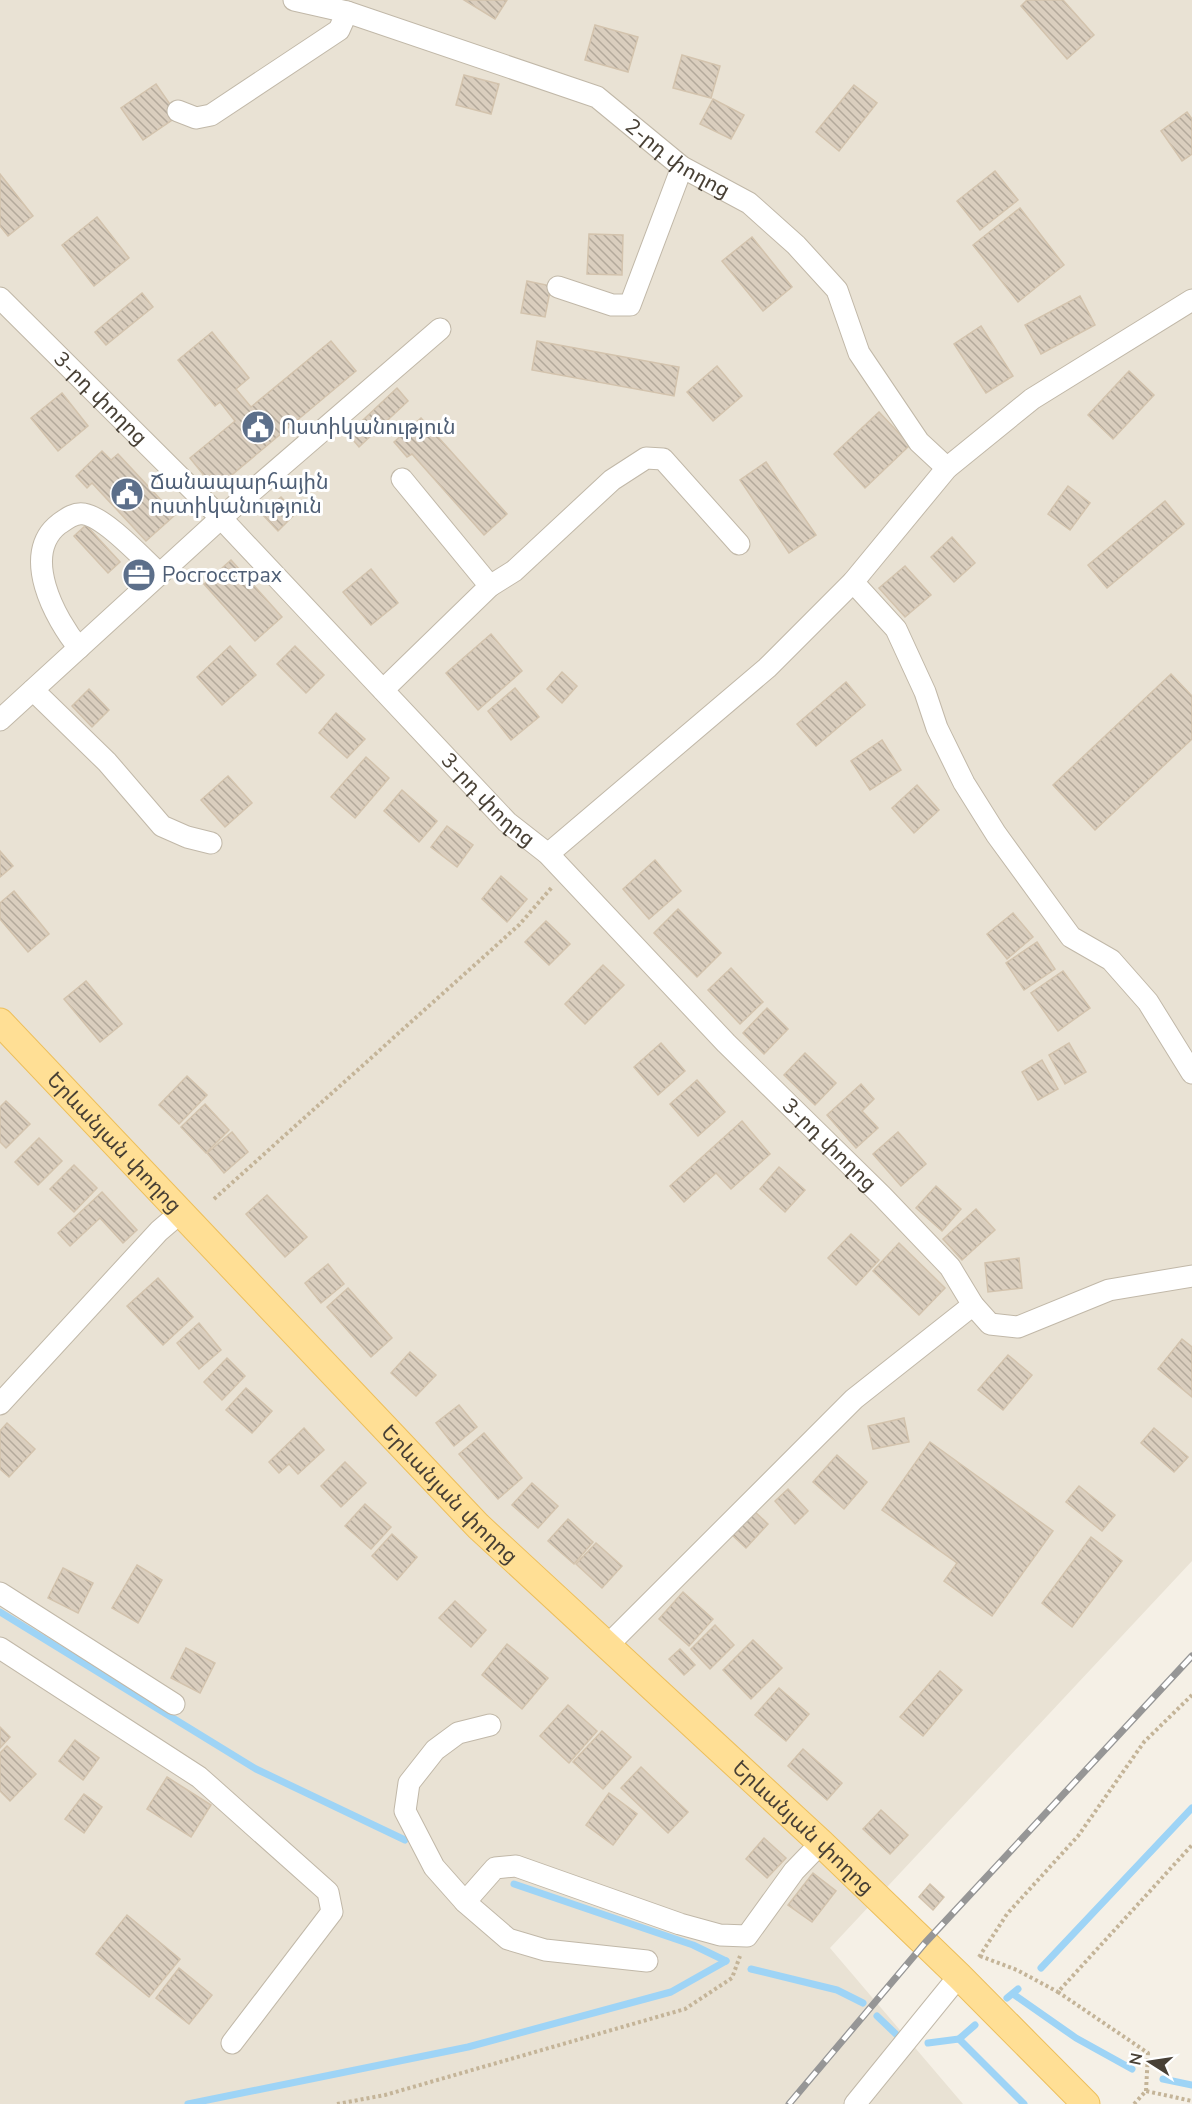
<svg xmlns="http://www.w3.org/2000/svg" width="1192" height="2104" viewBox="0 0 1192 2104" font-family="'Nunito Sans','Noto Sans Armenian',sans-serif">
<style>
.residential{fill:#e9e2d4}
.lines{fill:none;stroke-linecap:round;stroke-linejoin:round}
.stream{stroke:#9ed4f6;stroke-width:7}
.building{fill:url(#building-back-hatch);stroke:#d3c3ad;stroke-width:1.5}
.minor-casing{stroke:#c1b8a8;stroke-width:23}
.major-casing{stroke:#edbf5b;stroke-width:29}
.path{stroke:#c4b498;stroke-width:4;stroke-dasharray:3 3;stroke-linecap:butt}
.minor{stroke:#fff;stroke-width:21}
.major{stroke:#ffdf95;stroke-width:27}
.rail-casing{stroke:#969696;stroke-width:7}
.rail{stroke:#fff;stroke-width:4.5;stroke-dasharray:14;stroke-linecap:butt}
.labels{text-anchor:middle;stroke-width:6;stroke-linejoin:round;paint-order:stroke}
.street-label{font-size:21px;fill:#484035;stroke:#fff}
.service-label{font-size:21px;fill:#4e5e75;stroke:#fff;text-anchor:start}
</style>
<defs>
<pattern id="building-back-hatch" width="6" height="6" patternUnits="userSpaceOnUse" patternTransform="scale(1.5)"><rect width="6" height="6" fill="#dacebe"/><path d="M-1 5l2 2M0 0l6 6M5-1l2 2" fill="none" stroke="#b3a99b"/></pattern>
</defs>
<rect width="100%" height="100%" fill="#f5f0e6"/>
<path class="residential" d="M0 0H1192V1561L830 1948 963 2104H0Z"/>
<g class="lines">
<g class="stream">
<path d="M0 1612 256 1769 405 1840"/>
<path d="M514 1884 693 1945 726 1961"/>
<path d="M1041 1968 1192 1808"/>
<path d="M751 1969 837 1990 863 2003"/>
<path d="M1013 1994 1076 2038 1132 2069"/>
<path d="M1007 1998 1018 1989"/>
<path d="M877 2016 899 2037"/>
<path d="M959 2039 1024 2104"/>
<path d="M928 2043 959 2039 975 2025"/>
<path d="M1163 2079 1192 2085"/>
<path d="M188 2104 468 2047 671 1992 726 1961"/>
</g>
</g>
<g class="building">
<path d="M464 0H507L495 19Z"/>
<path d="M1027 0H1063L1094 35 1067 59 1021 6Z"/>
<path d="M595 25 638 37 628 72 585 60Z"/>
<path d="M682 55 720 66 711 98 673 88Z"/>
<path d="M464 75 499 84 491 114 456 105Z"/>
<path d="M156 84 178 116 143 140 121 108Z"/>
<path d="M854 85 877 103 839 151 816 132Z"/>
<path d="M713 99 744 115 731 139 700 124Z"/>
<path d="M1187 112 1192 119V154L1182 161 1161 131Z"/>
<path d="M995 171 1018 200 980 230 957 201Z"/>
<path d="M0 174 33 216 8 236 0 226Z"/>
<path d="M1020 208 1064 265 1018 302 973 245Z"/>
<path d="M97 217 129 258 94 286 62 245Z"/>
<path d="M589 234 623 235 622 275 587 274Z"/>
<path d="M752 237 792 287 763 311 722 261Z"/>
<path d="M527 281 551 286 545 317 521 313Z"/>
<path d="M142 293 153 307 106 345 95 332Z"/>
<path d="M1080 296 1095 325 1041 354 1025 325Z"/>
<path d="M981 326 1013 376 986 393 954 344Z"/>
<path d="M212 332 249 378 236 389 251 407 331 341 356 371 215 489 190 458 235 421 220 402 215 406 178 360Z"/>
<path d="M537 341 679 367 674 396 532 370Z"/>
<path d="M717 366 742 396 713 421 687 392Z"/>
<path d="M1129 371 1154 395 1113 439 1088 415Z"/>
<path d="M397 388 408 401 359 447 348 434Z"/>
<path d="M62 393 88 426 58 451 31 418Z"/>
<path d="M879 412 910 445 865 488 834 454Z"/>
<path d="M421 418 507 514 484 535 412 454 407 457 394 442Z"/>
<path d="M102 451 111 460 118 454 175 515 146 541 92 483 87 488 76 476Z"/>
<path d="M766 462 816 535 789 553 740 480Z"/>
<path d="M1068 486 1090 503 1070 530 1048 514Z"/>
<path d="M281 497 296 513 278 531 262 514Z"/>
<path d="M1165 501 1184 524 1107 588 1088 565Z"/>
<path d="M86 525 120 562 108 573 74 536Z"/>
<path d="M952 537 975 563 954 582 931 557Z"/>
<path d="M231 560 282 617 255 641 204 584Z"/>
<path d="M905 566 931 595 905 617 879 588Z"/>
<path d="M371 569 398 603 371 625 343 592Z"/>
<path d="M491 634 522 671 478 710 446 673Z"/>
<path d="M230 646 256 675 222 705 197 677Z"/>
<path d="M295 646 324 675 306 693 277 664Z"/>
<path d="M562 672 577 686 562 703 547 689Z"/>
<path d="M1171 674 1192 696V739L1095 830 1053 785Z"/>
<path d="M846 682 865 705 816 746 797 724Z"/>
<path d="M515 688 539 717 511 740 488 711Z"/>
<path d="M89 689 109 710 92 727 72 706Z"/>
<path d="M336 713 365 739 347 758 319 733Z"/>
<path d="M882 740 901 770 870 790 851 761Z"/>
<path d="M366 757 389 778 355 818 331 797Z"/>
<path d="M228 776 252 803 225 827 201 800Z"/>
<path d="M917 785 939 810 914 833 892 808Z"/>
<path d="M402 790 437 821 419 842 384 811Z"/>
<path d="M447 826 473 845 457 867 431 847Z"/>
<path d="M0 851 13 866 0 877Z"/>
<path d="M655 860 681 891 649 919 623 889Z"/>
<path d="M501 876 527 899 507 922 482 899Z"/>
<path d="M14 891 49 934 28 952 0 919V903Z"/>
<path d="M678 909 721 953 697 977 654 933Z"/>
<path d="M1013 913 1033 937 1007 959 987 934Z"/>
<path d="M546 921 570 944 549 965 525 942Z"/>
<path d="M1037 942 1055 969 1024 990 1006 963Z"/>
<path d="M603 965 624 985 585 1024 565 1004Z"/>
<path d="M731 968 763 1002 740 1024 708 990Z"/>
<path d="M1063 971 1090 1008 1058 1031 1031 993Z"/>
<path d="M86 981 122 1024 100 1042 64 999Z"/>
<path d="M767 1008 788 1029 764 1054 743 1033Z"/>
<path d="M661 1043 685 1071 658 1095 634 1067Z"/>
<path d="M1069 1043 1086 1072 1065 1084 1049 1055Z"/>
<path d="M805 1053 836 1083 815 1105 784 1075Z"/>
<path d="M1042 1060 1058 1089 1038 1100 1022 1072Z"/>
<path d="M187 1076 207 1095 179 1124 159 1105Z"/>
<path d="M697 1080 725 1112 698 1136 670 1104Z"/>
<path d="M861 1084 874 1099 862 1111 878 1128 856 1148 827 1115Z"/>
<path d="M6 1101 30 1124 6 1148 0 1142V1107Z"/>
<path d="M205 1104 229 1130 206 1153 181 1127Z"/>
<path d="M742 1121 770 1154 731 1189 716 1173 684 1202 670 1186Z"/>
<path d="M232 1132 248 1152 224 1173 207 1153Z"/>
<path d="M898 1132 926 1164 901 1186 873 1154Z"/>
<path d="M39 1138 62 1161 38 1185 15 1162Z"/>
<path d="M74 1165 97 1188 74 1212 50 1189Z"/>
<path d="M779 1167 805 1190 785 1212 760 1189Z"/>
<path d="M936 1186 961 1209 942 1231 916 1208Z"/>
<path d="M102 1192 137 1230 123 1243 100 1218 70 1246 58 1233Z"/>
<path d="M267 1195 307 1237 285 1257 246 1214Z"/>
<path d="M976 1209 995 1230 962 1260 943 1239Z"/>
<path d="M851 1234 879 1260 856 1285 828 1258Z"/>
<path d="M899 1243 945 1288 919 1315 873 1271Z"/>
<path d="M1019 1258 1022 1288 988 1292 985 1263Z"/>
<path d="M328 1264 344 1284 321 1303 305 1283Z"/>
<path d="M158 1278 193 1317 163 1345 127 1306Z"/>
<path d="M348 1288 392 1338 371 1357 327 1307Z"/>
<path d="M199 1323 221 1350 199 1369 177 1343Z"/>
<path d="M1182 1339 1192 1347V1397L1158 1369Z"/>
<path d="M410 1352 436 1375 416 1396 391 1373Z"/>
<path d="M1008 1355 1032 1375 1003 1410 978 1390Z"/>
<path d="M227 1358 245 1376 222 1400 204 1382Z"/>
<path d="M246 1388 272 1411 252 1433 226 1410Z"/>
<path d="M459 1405 477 1427 454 1446 436 1423Z"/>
<path d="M904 1418 909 1442 873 1449 868 1426Z"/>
<path d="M7 1423 35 1449 9 1477 0 1469V1431Z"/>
<path d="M304 1428 324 1450 298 1474 289 1464 279 1473 269 1462Z"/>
<path d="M1154 1428 1188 1457 1174 1472 1141 1443Z"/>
<path d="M484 1433 522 1478 498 1499 459 1454Z"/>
<path d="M930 1442 1053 1531 992 1616 944 1581 957 1563 882 1510Z"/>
<path d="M837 1455 867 1482 844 1509 813 1482Z"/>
<path d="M345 1462 366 1483 341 1507 321 1486Z"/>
<path d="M532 1483 558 1506 538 1528 512 1505Z"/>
<path d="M1079 1486 1115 1515 1102 1531 1066 1502Z"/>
<path d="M788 1489 808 1511 795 1524 775 1501Z"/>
<path d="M365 1504 391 1527 371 1549 345 1526Z"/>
<path d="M753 1510 768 1524 746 1548 731 1534Z"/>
<path d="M568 1519 593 1542 574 1564 548 1541Z"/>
<path d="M392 1534 417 1557 397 1580 372 1556Z"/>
<path d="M1091 1537 1122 1561 1072 1627 1042 1603Z"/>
<path d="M596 1543 622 1566 602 1588 576 1564Z"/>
<path d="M137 1565 162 1580 138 1623 112 1608Z"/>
<path d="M63 1568 93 1583 78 1613 48 1598Z"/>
<path d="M683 1592 713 1619 689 1646 659 1619Z"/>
<path d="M455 1601 486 1630 471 1647 439 1618Z"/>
<path d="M715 1625 734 1645 710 1669 691 1649Z"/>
<path d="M753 1640 782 1668 751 1699 723 1670Z"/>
<path d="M507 1644 548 1678 522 1709 482 1675Z"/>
<path d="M186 1648 215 1663 200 1693 171 1678Z"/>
<path d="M680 1649 695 1665 684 1675 669 1659Z"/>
<path d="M940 1671 962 1690 923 1736 900 1717Z"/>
<path d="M779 1688 809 1714 786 1741 755 1715Z"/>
<path d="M568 1705 597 1731 569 1763 540 1736Z"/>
<path d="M0 1727 10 1737 0 1748Z"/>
<path d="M602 1731 631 1757 603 1789 573 1762Z"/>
<path d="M75 1740 99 1758 83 1780 59 1761Z"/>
<path d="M7 1746 36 1774 10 1801 0 1791V1753Z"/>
<path d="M803 1749 842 1783 827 1800 788 1766Z"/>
<path d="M641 1767 688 1812 668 1833 621 1788Z"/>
<path d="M167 1777 211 1805 191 1837 147 1809Z"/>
<path d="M609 1793 637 1814 613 1845 586 1825Z"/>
<path d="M84 1794 102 1807 84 1833 65 1819Z"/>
<path d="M881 1810 908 1835 890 1854 863 1829Z"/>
<path d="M764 1838 786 1858 767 1878 746 1859Z"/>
<path d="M813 1873 836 1891 812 1922 788 1905Z"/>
<path d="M930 1884 944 1897 933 1910 919 1897Z"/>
<path d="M127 1915 180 1959 149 1997 96 1954Z"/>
<path d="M179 1968 212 1995 189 2024 156 1998Z"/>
</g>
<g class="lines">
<g class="minor-casing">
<g id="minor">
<path id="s1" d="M294 0 347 12 597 97 682 167 749 203 796 245 837 290 859 353 919 442 947 468"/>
<path d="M178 111 196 118 211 115 339 30 347 12"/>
<path d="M558 287 612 305H630L682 167"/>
<path id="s2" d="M0 298 221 518 507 822 548 854 726 1043 882 1196 950 1267 973 1305 990 1324 1018 1327 1109 1290 1192 1276"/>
<path d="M853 582 896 629 925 692 937 728 964 783 996 834 1071 937 1111 960 1148 1002 1192 1073"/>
<path d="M490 586 514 571 612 480 646 458 663 459 739 544"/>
<path d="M79 648C55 619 20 554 59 524 66 519 75 512 84 514 106 518 142 558 160 574"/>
<path d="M33 690 107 762 162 826 187 837 211 843"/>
<path d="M383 690 490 586 402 479"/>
<path d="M0 720 221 518 440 329"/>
<path d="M548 854 767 668 853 582 947 468 1032 399 1192 300"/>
<path d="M0 1404 159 1231 180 1213"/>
<path d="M0 1593 174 1704"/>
<path d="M606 1647 854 1399 973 1305"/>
<path d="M0 1648 199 1777 328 1892 332 1912 232 2043"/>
<path d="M490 1725 458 1733 435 1750 409 1783 405 1811 434 1867 465 1902 508 1939 545 1950 647 1961"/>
<path d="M465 1902 495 1868 516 1866 680 1924 720 1935 747 1936 794 1871 821 1843"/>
<path d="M855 2104 959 1976"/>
</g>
</g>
<g class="major-casing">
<g id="major">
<path id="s3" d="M0 1022 478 1526 821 1843 959 1976 1086 2104"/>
</g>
</g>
<g class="path">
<path d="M214 1199 519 925 553 886"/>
<path d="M980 1956 1017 1970 1058 1992"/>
<path d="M979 1957 1007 1914 1078 1836 1144 1742 1192 1695"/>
<path d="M1146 2091 1148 2053 1058 1992 1192 1845"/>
<path d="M337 2104 385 2095 685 2009 732 1978 740 1956"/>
<path d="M1134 2104 1146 2091 1192 2101"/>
</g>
<use href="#minor" class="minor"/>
<use href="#major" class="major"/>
<g class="rail-casing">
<path id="rail" d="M789 2104 925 1943 1192 1656"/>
</g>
<use href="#rail" class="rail"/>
</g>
<defs>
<g id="civic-disc" transform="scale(1.725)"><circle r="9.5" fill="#5c6f8a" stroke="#fff"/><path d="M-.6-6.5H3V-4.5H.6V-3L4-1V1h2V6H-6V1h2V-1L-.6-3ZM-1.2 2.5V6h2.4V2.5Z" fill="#fff"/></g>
<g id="office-disc" transform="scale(1.725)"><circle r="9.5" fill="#5c6f8a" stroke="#fff"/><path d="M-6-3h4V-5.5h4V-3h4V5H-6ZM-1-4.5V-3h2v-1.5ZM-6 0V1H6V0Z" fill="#fff"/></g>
</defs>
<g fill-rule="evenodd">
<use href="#civic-disc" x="258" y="427"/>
<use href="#civic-disc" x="127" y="494"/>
<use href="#office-disc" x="139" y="575"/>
</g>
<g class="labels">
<g class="street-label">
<text dy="7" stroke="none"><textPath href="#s1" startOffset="420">2-րդ փողոց</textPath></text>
<text dy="7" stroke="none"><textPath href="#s2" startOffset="142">3-րդ փողոց</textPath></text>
<text dy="7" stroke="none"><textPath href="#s2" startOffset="700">3-րդ փողոց</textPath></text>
<text dy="7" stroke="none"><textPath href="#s3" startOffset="166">Երևանյան փողոց</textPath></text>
<text dy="7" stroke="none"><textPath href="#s2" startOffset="1186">3-րդ փողոց</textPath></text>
<text dy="7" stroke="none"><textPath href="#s3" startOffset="652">Երևանյան փողոց</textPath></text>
<text dy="7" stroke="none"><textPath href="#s3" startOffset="1138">Երևանյան փողոց</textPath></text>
</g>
<g class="service-label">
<text x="281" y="434">Ոստիկանություն</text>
<text x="150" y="489">Ճանապարհային<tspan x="150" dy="24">ոստիկանություն</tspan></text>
<text x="162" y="582">Росгосстрах</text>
</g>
</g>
<g transform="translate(1150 2062) rotate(282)" stroke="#ffffff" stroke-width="4.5" paint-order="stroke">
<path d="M0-4.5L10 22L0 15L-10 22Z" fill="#484035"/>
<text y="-9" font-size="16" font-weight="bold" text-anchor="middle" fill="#484035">N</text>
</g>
</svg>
